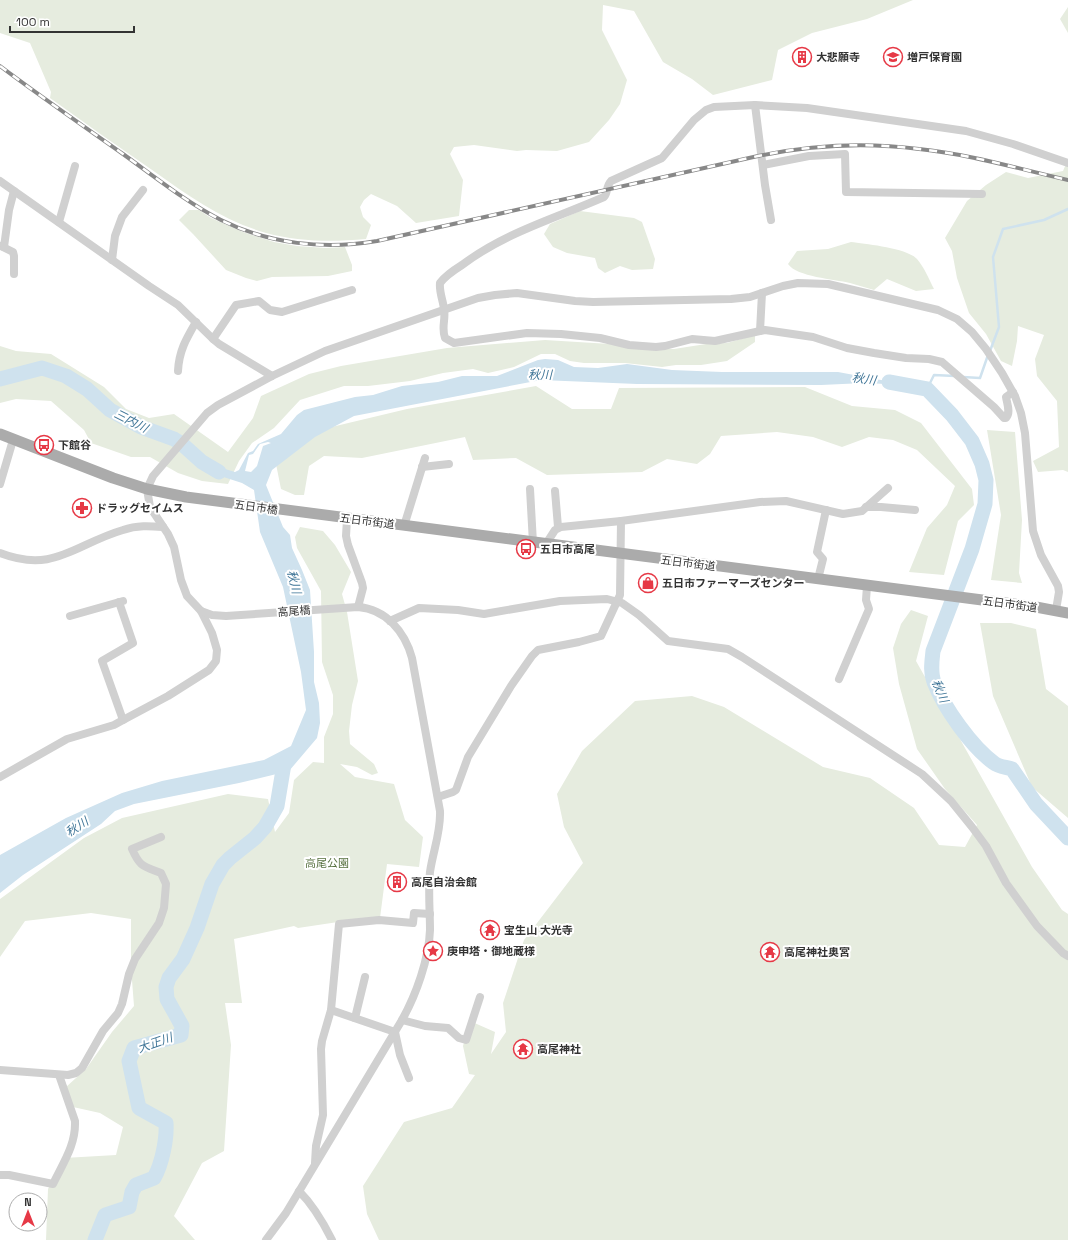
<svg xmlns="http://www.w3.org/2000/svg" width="1068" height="1240" viewBox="0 0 1068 1240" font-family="'Space Grotesk','Noto Sans JP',sans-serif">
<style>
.green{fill:#e6ecdf}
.water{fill:#cfe2ee;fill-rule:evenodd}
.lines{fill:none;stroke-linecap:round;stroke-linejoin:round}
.stream{stroke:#cfe2ee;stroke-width:2.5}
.river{stroke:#cfe2ee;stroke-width:15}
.minor{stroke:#d0d0d0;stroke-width:8}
.major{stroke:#ababab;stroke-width:11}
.rail-casing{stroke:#888;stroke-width:4}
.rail{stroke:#fff;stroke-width:2.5;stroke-dasharray:8;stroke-linecap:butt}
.labels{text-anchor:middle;stroke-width:4;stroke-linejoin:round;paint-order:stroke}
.poi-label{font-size:11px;font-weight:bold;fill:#333;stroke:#fff;text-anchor:start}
.street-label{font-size:11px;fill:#333;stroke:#fff}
.park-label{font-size:11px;fill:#56703f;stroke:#fff}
.water-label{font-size:12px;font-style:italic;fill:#3f7597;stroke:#fff}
</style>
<rect width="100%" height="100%" fill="#fff"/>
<g class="green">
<path d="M0 0H913L867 19 812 33 778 50 772 80 713 95 692 79 663 62 634 11 603 5 602 30 627 80 620 104 609 120 589 142 557 151 526 150 517 151 474 145 454 147 450 154 463 180 459 216 416 223 397 206 371 194 364 200 360 207 363 217 371 225 366 239C333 242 299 242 266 233 224 221 190 197 155 172 120 148 85 123 50 98L51 92 30 43 0 33Z"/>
<path d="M1068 7V33L1060 19Z"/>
<path d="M1068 159V472L1063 470 1038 472 1033 461 1059 447 1057 401 1037 376 1035 359 1044 335 1018 326 1017 341 1012 366 1001 361 986 334 969 313 957 278 952 251 945 238 967 201 986 185 1006 172 1028 178 1063 171Z"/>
<path d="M189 210H199L211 218 243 232 274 242 297 246 326 248 345 247 352 265V271L328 276 272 277 257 281 246 278 226 270 193 234 179 220Z"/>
<path d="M580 211 634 218 642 222 655 259 653 269 632 270 620 266 605 273 598 268 595 258 567 253 553 247 544 234 550 224Z"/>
<path d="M851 242C866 244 907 248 917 259 924 267 929 279 934 289L916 291 887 279 874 290C866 288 858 285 850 283 834 279 797 277 788 264L797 251 828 249Z"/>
<path d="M755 335V342L727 361 701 365H676L662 367 625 363H584L570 361 555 354H541L514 367 488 373 473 369 443 373 410 381 368 386H344L300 400 274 428 252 443 239 461 228 484 202 481 178 473 150 457H131L91 443 84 430 51 401 16 399 0 403V346L16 351 51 354 104 387 126 409 149 418 174 414 228 452 253 418 261 396 309 374 341 366 447 348 545 340 610 344 659 349H674L706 344 727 343Z"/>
<path d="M536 386 572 409H611L619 388 805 387 852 406 895 410 921 423 972 489 974 505 958 521 944 575 909 572 927 528 947 505 955 486 917 450 893 440 869 437 842 447 813 437 777 432 721 436 710 454 697 464 667 459 642 472 547 475 516 458 473 460 465 437 362 458 324 456 309 466 304 495H295L281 489 276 464 319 430 407 409Z"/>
<path d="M987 430 1015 432 1022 520 1019 573 1022 583 991 580 1001 515Z"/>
<path d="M300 527 323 531 335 545 351 572 342 594 347 612 358 681 352 705 349 731 350 744 374 764 378 773 372 775 357 767 340 764 355 777 394 784 405 820 423 837 419 867 387 864 380 918 338 922 298 928 294 926 234 939 242 1003H225L231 1045 224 1151 202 1163 174 1216 195 1240H46L48 1189 64 1158 116 1155 123 1127 100 1113 73 1107 66 1087 86 1069 112 1032 134 1006 131 967V919L91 913 25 921 0 957V899L84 838 122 818 228 794 268 799 275 832 289 813 294 780 313 762 324 763V737L333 714V695L322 662 321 591 297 548 295 537Z"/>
<path d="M911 610 928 616 916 661 1032 867 1062 910 1068 914V1240H379L367 1214 363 1186 404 1122 452 1108 475 1075 469 1074 463 1046 470 1021 495 1032 491 1054 506 1032 503 1003 524 940 583 863 564 827 557 794 582 751 635 701 692 696 724 707 823 767 870 778 914 808 939 845 965 847 977 825 945 789 917 749 899 684 893 648 901 624Z"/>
<path d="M980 623H1011L1036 629 1046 689 1068 706V818L1032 787 993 696Z"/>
</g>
<path class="water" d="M545 359 558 360 574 367 598 368 627 364 672 370 722 372H838L908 385 864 383 821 385 637 384 541 380 354 416 315 437 272 470 266 485 283 527 290 535 292 548 302 570 310 590 314 652V682L319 703 320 723 317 738 289 771 239 783 134 804 115 811 101 824 23 875 0 893V855L66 818 122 793 162 781 264 760 291 746 306 710 301 672 283 587 260 532 254 490 242 483 211 473 202 462 235 472 239 470 248 453 253 451 258 444 281 434 297 415 304 410 355 397 373 395 402 386 438 382 462 376H497L538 360ZM268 442 271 443 263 446 257 466 251 472 245 471 249 455 253 454 260 444Z"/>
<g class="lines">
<g class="stream">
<path d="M990 351 999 327 993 257 1003 229 1044 220 1068 209"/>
<path d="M963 377 980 378 988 355"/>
<path d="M927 389 934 375 955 376"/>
</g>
<g class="river">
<path d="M0 379 42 368 66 376 87 389 110 410 141 427 174 439 182 444 202 462 219 472"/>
<path d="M889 382 927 389 952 415 972 441 982 464 986 480 985 504 972 549 933 651C932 661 930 672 934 682 944 708 972 747 994 763 999 767 1007 767 1012 769L1036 804 1068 838"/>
<path d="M95 1240 105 1215 129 1207 132 1192 136 1185 154 1178C162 1164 167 1139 166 1123L139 1108 129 1061 134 1048 181 1035 182 1026 167 999 166 987 169 978 183 959 197 928 212 884 223 865 230 858 255 838 265 827 277 806 284 764"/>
</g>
<g class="minor">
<path d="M755 105 765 185 771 220"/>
<path d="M763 165 809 156 845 154 846 192 982 194"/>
<path d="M0 181 149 286 178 305 213 339 219 344 272 376"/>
<path d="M59 222 75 166"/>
<path d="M1 246 13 252 14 256V274"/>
<path d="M4 247 9 210 14 191"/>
<path d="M112 260 115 236 122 217 143 190"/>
<path d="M760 331 762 293"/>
<path d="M213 339 236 305 259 301 270 310 282 312 352 290"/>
<path d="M178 371C179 351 186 339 196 322"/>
<path d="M1013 392 1006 397C1007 404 1011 412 1006 418H1004L994 407 942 362 929 359 906 358 874 353 847 348 813 337 765 330 715 341 692 339 665 346 656 347 629 345 600 338 561 334 527 333 454 343 445 338C441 327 446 320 444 309 443 300 439 292 440 283 446 275 454 270 462 265 506 232 554 219 604 197 608 193 606 186 611 181L662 158 694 120 706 110 714 107 755 105 807 108 966 131 1013 144 1068 163"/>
<path d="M422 467 449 464"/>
<path d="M0 484 13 440"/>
<path d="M530 489 533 543"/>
<path d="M555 491 558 527"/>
<path d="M866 507H881L915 510"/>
<path d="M347 519 346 536 348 545 362 583 363 588 358 607"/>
<path d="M404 526 425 458"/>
<path d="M546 544 555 530 561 527 621 521 760 502 786 501 843 514 862 511 888 488"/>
<path d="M0 553C54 574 75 544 123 530 137 525 150 526 163 527"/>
<path d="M818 579 823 559 817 552 826 510"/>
<path d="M119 602 133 643 102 661 123 720"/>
<path d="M70 616 123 601"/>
<path d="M390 621 419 608 458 610 484 614 560 601 607 599 622 603 639 615 668 641 728 649 742 657 922 774 951 801 972 827 986 846 1006 883 1037 926 1063 953 1068 956"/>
<path d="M839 679 869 609 866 600 867 586"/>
<path d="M0 777 67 739 114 725 123 720 168 696 209 670 216 661 217 650 212 633 201 611"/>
<path d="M438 797 453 792 456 790 468 757 511 686 532 656 538 650 579 642 601 636 620 595 621 521"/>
<path d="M331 1010 395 1032 400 1055 409 1078"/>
<path d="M355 1018 365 977"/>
<path d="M402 1020 425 1026 448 1028 459 1038 466 1040 480 997"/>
<path d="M0 1070 68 1075 76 1073 82 1068 103 1031 118 1013 122 1004 129 974 135 959 159 923 164 908 166 884 161 873C143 866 140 867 132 849L161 837"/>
<path d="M315 1163 316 1146 323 1115 321 1049 322 1041 331 1010 339 924 379 920 413 923 414 913 430 914"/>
<path d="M0 1175H9L53 1184C63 1163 76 1145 75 1121L59 1075"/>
<path d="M299 1191C313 1205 323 1222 332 1240"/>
<path d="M266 1240 286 1213 402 1020C416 995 429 959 430 930 430 911 428 891 430 872 433 851 441 832 440 811L412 658C405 632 386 609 358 607L226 616 212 615 201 611 187 596 181 580 174 547 168 534 150 507 147 489 153 476 207 413 218 405 272 376 325 351 478 298 495 295 517 293 575 301 593 302 731 299 750 297 783 286 798 283 828 284 938 310 957 319 972 332 986 349 1002 373 1015 396 1021 413 1025 433 1033 531 1041 555 1058 586 1059 592 1056 610"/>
</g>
<path class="major" d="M0 434 113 478 147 489 186 497 1036 607 1068 613"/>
<g class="rail-casing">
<path id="rail" d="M0 66C40 96 82 125 123 154 155 177 186 202 221 220 269 244 324 250 377 241L758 156C811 145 865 142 919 149 969 154 1019 169 1068 180"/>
</g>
<use href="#rail" class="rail"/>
</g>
<defs>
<g id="building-ring" transform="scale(1)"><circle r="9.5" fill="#fff" stroke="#e63946" stroke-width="1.5"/><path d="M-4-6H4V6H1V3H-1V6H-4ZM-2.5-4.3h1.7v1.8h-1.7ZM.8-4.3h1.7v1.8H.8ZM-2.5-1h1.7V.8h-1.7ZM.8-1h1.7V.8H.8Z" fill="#e63946"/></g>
<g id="school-ring" transform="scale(1)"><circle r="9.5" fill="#fff" stroke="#e63946" stroke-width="1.5"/><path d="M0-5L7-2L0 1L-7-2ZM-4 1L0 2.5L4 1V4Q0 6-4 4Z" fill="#e63946"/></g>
<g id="bus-ring" transform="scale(1)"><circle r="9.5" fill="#fff" stroke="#e63946" stroke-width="1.5"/><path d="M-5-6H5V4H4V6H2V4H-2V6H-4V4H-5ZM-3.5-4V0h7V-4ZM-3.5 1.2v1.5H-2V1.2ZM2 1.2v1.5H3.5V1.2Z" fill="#e63946"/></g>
<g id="pharmacy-ring" transform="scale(1)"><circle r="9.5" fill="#fff" stroke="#e63946" stroke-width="1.5"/><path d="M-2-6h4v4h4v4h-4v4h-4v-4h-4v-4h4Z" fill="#e63946"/></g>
<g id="shop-ring" transform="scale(1)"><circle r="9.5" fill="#fff" stroke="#e63946" stroke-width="1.5"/><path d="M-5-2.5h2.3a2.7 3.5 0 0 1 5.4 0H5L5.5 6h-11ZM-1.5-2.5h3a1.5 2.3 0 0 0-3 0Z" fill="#e63946"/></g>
<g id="temple-ring" transform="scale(1)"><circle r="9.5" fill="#fff" stroke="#e63946" stroke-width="1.5"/><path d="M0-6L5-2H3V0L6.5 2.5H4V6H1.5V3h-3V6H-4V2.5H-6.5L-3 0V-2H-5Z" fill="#e63946"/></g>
<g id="sight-ring" transform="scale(1)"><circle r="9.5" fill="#fff" stroke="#e63946" stroke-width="1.5"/><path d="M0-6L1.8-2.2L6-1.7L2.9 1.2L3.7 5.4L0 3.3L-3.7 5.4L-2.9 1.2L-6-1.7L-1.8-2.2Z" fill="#e63946"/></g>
</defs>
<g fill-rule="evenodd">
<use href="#building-ring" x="802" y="57"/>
<use href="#school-ring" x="893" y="57"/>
<use href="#bus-ring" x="44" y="445"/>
<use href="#pharmacy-ring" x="82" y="508"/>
<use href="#bus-ring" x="526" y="549"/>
<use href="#shop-ring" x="648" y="583"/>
<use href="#building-ring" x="397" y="882"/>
<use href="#temple-ring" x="490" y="930"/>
<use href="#sight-ring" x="433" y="951"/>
<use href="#temple-ring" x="770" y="952"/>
<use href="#temple-ring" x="523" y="1049"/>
</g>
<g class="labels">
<g class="poi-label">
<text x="816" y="61">大悲願寺</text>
<text x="907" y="61">増戸保育園</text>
<text x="58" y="449">下館谷</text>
<text x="96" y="512">ドラッグセイムス</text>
<text x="540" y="553">五日市高尾</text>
<text x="662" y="587">五日市ファーマーズセンター</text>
<text x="411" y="886">高尾自治会館</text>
<text x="504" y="934">宝生山 大光寺</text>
<text x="447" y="955">庚申塔・御地蔵様</text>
<text x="784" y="956">高尾神社奥宮</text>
<text x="537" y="1053">高尾神社</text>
</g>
<g class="street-label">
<text transform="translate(256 507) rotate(8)" y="4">五日市橋</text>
<text transform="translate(367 521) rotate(7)" y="4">五日市街道</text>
<text transform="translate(688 563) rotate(7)" y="4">五日市街道</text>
<text transform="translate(1010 604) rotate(8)" y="4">五日市街道</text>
<text transform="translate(294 611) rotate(-4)" y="4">高尾橋</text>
</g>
<g class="park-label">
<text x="327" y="867">高尾公園</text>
</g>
<g class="water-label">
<text x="540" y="379">秋川</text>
<text transform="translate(864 379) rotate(8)" y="4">秋川</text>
<text transform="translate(131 421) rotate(27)" y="4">三内川</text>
<text transform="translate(294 582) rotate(76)" y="4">秋川</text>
<text transform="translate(940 691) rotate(67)" y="4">秋川</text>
<text transform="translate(77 827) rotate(-33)" y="4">秋川</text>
<text transform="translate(155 1043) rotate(-19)" y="4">大正川</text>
</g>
</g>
<g transform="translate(28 1212)"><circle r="19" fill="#ffffff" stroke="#adadad"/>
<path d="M0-3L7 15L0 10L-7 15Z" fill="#e63946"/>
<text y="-6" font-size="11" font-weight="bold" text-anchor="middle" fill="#333333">N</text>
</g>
<path d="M10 26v6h124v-6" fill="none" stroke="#333333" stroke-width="2"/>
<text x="16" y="26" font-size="12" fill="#333333" stroke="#ffffff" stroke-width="3" paint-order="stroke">100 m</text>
</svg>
